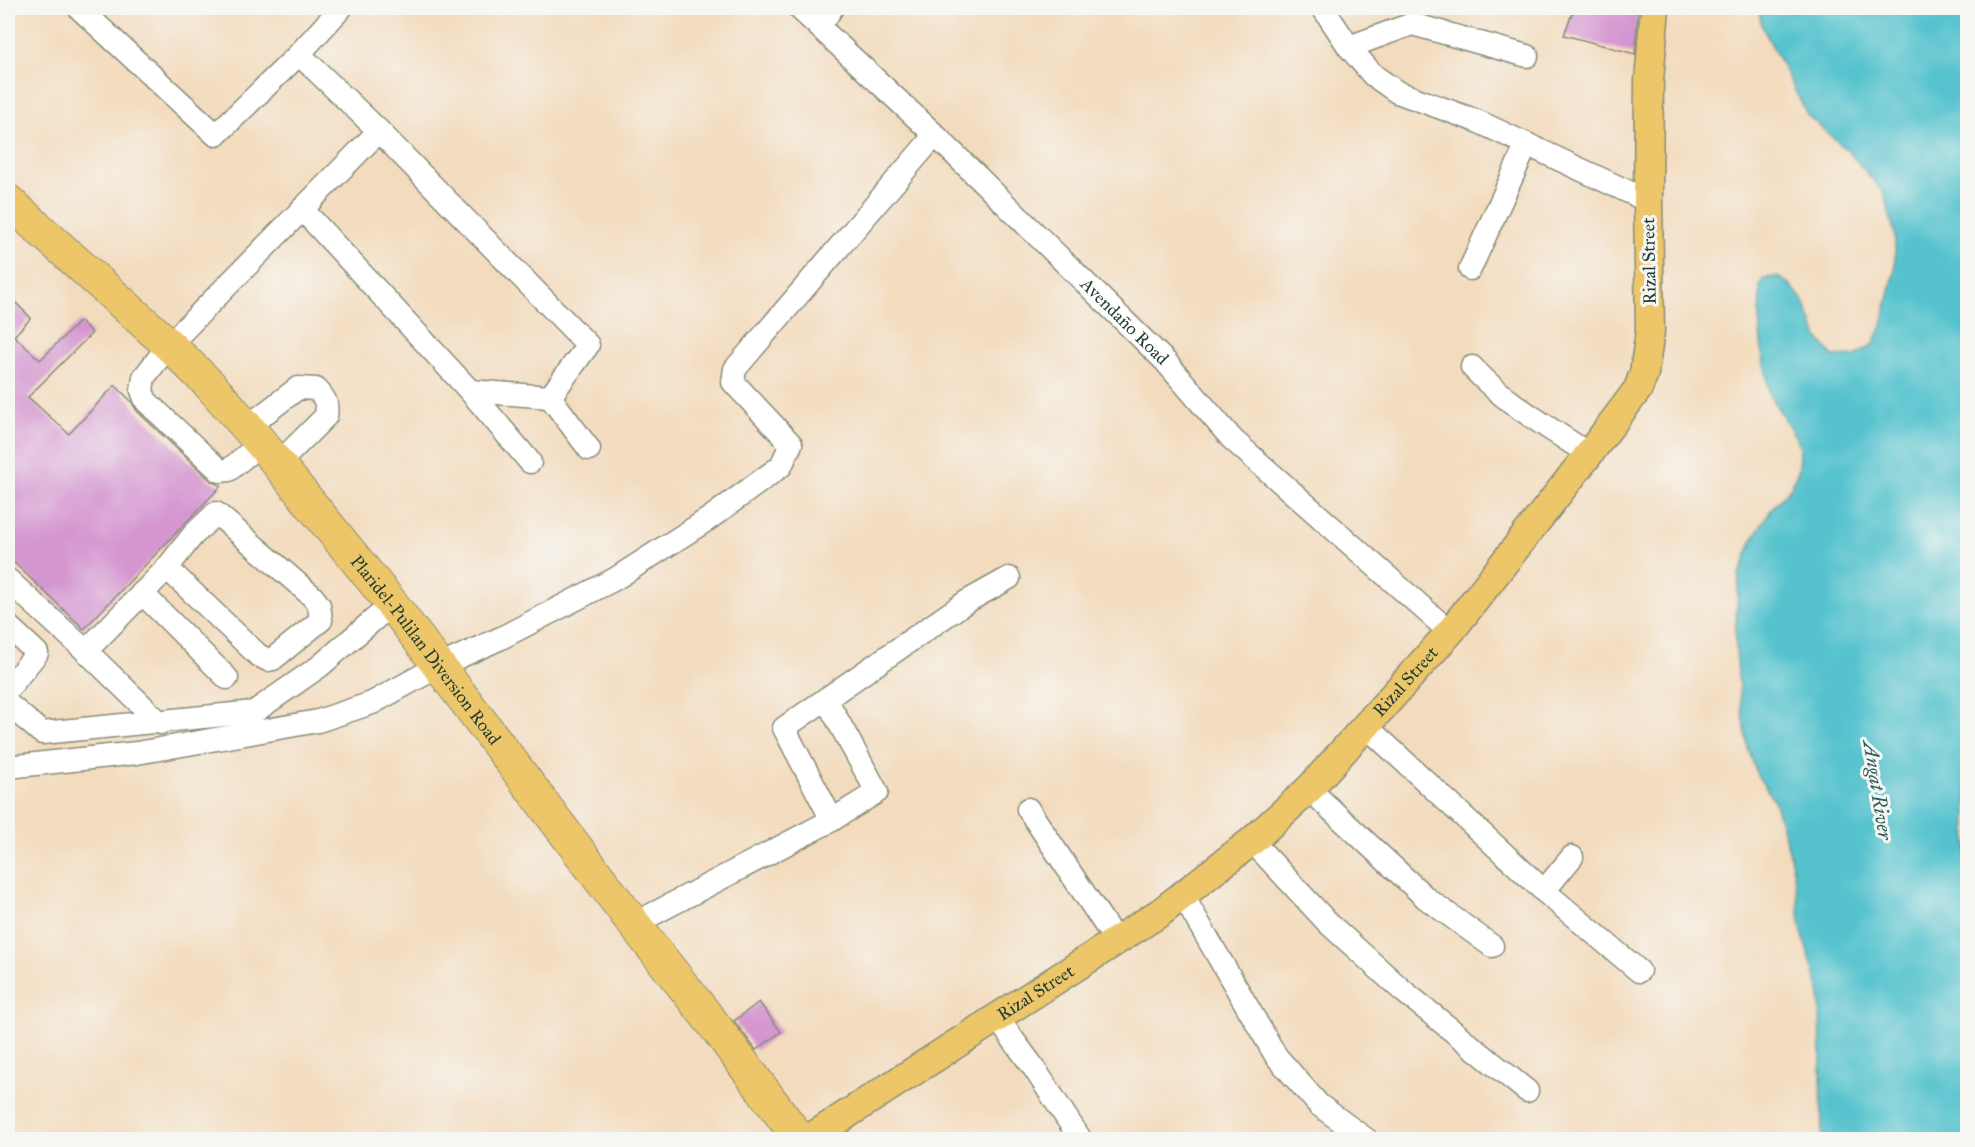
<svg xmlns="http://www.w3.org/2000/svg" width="1975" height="1147" viewBox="0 0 1975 1147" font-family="'IM FELL Great Primer',serif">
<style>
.water{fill:#55c2ce;stroke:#3a8081;stroke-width:1.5}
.building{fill:#d495d0}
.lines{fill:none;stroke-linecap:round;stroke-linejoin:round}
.minor-casing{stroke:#898c78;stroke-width:25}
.major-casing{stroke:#898c78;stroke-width:31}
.highway-casing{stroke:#898c78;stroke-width:35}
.minor{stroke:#fff;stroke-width:22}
.major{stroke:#ecc669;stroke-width:28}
.highway{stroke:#ecc669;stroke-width:33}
.labels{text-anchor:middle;stroke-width:6;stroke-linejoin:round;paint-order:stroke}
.street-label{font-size:18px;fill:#1f3d34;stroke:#f6f6f2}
.water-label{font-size:20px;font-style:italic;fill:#2c5e5a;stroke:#f6f6f2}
</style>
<rect width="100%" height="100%" fill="#f6f6f2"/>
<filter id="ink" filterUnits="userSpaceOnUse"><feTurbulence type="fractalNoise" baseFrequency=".0167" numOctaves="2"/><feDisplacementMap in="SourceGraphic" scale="12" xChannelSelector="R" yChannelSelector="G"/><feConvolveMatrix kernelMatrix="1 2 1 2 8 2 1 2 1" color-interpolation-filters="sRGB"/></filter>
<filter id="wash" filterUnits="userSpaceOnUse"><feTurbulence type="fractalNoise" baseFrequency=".008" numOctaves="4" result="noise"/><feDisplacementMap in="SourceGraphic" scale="24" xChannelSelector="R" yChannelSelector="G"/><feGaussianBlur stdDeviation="1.35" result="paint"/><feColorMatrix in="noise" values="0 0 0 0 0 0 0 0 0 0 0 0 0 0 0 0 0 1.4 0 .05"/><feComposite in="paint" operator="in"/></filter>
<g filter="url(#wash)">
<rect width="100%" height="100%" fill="#f3dbbd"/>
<path class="water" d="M1758 8H1967V1139H1822L1820 992 1801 929 1796 886 1789 850 1774 800 1757 775 1748 748 1740 698 1735 639 1739 576 1753 539 1770 511 1791 487 1799 468 1800 449 1797 439 1770 396 1762 352 1759 319 1760 287 1764 278 1778 277 1789 284 1803 300 1818 338 1834 357 1855 356 1873 345 1882 326 1895 269V235L1884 193 1849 152 1808 116 1762 26Z"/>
<g id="blocks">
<g class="building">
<path d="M1574 8H1638L1635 54 1564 35Z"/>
<path d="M8 295 31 318 14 336 40 360 80 321 92 333 28 397 69 434 115 385 131 401 137 411 211 481 221 486 84 629 8 557Z"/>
<path d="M759 1002 781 1032 756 1050 734 1021Z"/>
</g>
</g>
</g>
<g filter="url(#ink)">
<use href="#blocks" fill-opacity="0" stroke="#898c78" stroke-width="1.5"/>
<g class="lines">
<g class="minor-casing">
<g id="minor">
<path d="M79 8 216 135 299 54 341 8"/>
<path id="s1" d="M799 8 935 135 1166 362 1232 439 1450 632"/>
<path d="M1323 8 1349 47 1373 75 1397 92 1477 121 1648 201"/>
<path d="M820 26 832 8"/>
<path d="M1349 47 1412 24 1527 56"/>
<path d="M299 54 379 131 588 345 550 397 470 391"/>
<path d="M302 209 470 391 530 462"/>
<path d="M1470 269 1527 144"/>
<path d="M1472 367C1505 403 1548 427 1589 454"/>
<path d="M550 397 589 449"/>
<path d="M247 427 298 388 316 389C325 398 328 403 326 416L278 464"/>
<path d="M261 443 229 470 220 471 146 401 142 391 144 377 169 345 379 131"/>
<path d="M8 580 86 651 160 723"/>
<path d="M142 593 227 678"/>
<path d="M8 626 37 653 8 689"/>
<path d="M86 651 167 568 193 535 216 513 312 596 319 605 321 620 273 659 268 660 258 655 167 568"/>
<path d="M826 699 877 792 832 820"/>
<path d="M8 704 42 733 254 712 320 666 392 604"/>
<path d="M1366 726 1544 891 1639 971"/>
<path d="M8 767 137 753 318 721 372 703 439 666 501 638 615 579 710 518 781 466 791 444 733 382 735 369 935 135"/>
<path d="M1309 789 1426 898 1492 946"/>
<path d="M1028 809 1116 941"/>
<path d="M1252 841 1328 923 1402 990 1527 1091"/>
<path d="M1544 891 1572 857"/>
<path d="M1183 896 1276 1056 1319 1105 1367 1140"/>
<path d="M634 924 832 820 784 728 966 602 1009 578"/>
<path d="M997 1018 1034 1068 1081 1140"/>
</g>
</g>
<g class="major-casing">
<g id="major">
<path id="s2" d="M807 1140 1161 912 1252 841 1309 789 1450 632 1589 454 1638 389 1644 373 1650 331 1648 201 1649 81 1655 8"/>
</g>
</g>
<g class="highway-casing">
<g id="highway">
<path id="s3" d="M8 201 169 345 210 385 261 443 392 604 634 924 718 1030 800 1140"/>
</g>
</g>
<use href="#minor" class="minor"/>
<use href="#major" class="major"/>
<use href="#highway" class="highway"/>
</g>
</g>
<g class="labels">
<g class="street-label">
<text transform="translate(1649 261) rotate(-91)" y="6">Rizal Street</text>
<text dy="6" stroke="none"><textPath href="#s1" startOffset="452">Avendaño Road</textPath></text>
<text dy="6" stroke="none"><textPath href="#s3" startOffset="615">Plaridel-Pulilan Diversion Road</textPath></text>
<text dy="6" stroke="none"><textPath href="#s2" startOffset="758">Rizal Street</textPath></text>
<text dy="6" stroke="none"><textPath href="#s2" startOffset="272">Rizal Street</textPath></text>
</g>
<g class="water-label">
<text transform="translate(1878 790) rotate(81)" y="7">Angat River</text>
</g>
</g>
<rect width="1975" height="1147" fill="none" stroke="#f6f6f2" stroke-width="30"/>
</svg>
